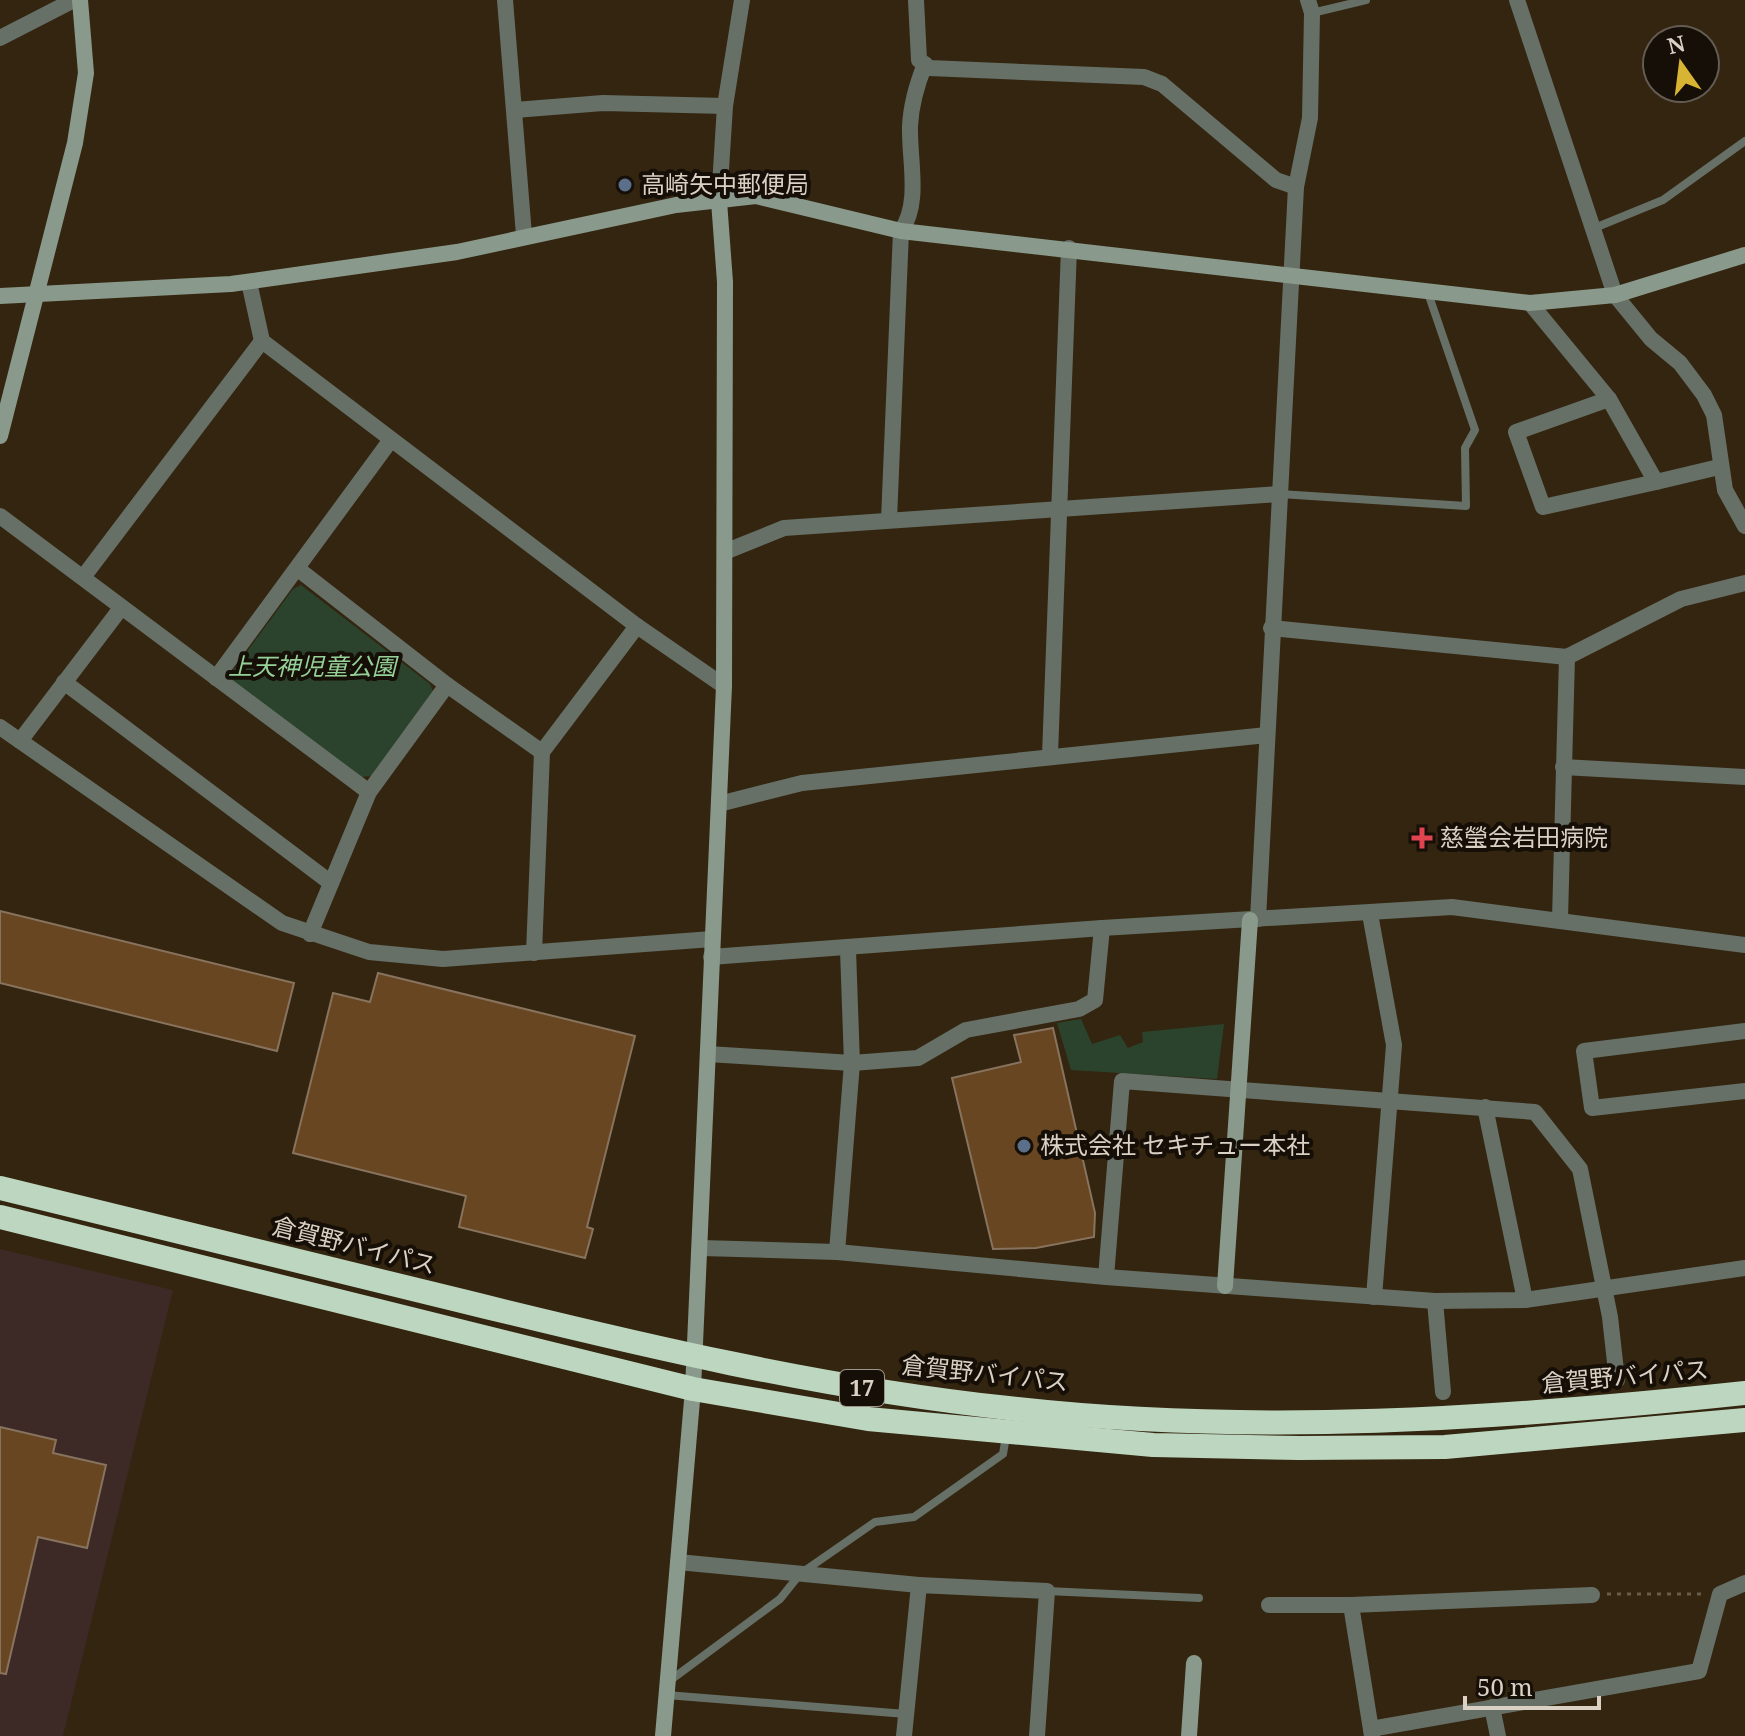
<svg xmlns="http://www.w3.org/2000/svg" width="1745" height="1736" viewBox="0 0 1745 1736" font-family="'Noto Serif','Noto Sans JP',serif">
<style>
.commercial{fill:#3d2926}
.green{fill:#2b432d}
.building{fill:#674621;stroke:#88735e;stroke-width:2}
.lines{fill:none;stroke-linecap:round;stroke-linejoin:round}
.path{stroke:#695c49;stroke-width:3;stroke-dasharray:4 6;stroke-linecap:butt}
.lane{stroke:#667067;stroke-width:8}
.street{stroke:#667067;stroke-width:16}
.secondary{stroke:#89998b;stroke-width:16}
.highway{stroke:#bdd6c0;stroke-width:24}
.service-dot{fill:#5c6f8a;stroke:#160f07;stroke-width:3}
.health-dot{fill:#e0444e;stroke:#160f07;stroke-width:3}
.labels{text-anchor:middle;stroke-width:8;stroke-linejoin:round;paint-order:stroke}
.shield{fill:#160f07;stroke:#9f968b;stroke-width:2}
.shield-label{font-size:22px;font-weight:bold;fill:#dad0c4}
.poi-label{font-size:24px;fill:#dad0c4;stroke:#160f07;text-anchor:start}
.park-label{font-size:24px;font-style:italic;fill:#95d097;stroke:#160f07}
.street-label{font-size:24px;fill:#dad0c4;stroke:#160f07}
</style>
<rect width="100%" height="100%" fill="#33250f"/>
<path class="commercial" d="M0 1249 173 1290 63 1736H0Z"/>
<g class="green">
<path d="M301 585 430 684 433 691 371 776 362 777 231 680 232 672 293 589Z"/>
<path d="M1081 1019 1092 1044 1120 1035 1128 1048 1143 1042 1142 1032 1224 1024 1217 1079 1071 1070 1057 1023Z"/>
</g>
<g class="building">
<path d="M0 911 294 983 277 1051 0 983Z"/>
<path d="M378 973 635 1036 587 1227 593 1229 585 1258 459 1227 466 1196 293 1153 333 993 370 1002Z"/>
<path d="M1053 1028 1095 1213 1094 1237 1036 1248 993 1249 952 1078 1021 1062 1014 1035Z"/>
<path d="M0 1427 56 1440 53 1453 106 1465 87 1548 38 1537 6 1674 0 1673Z"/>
</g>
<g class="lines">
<path class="path" d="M1607 1594H1704"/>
<g class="lane">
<path d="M1312 13 1366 0"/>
<path d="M1592 229 1663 200 1745 141"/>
<path d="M1280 494 1466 506 1465 448 1475 430 1428 293"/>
<path d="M1047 1591 1199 1598"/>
<path d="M668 1682 780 1599 800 1574 875 1522 914 1517 1003 1454 1006 1436"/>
<path d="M666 1695 906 1714"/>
</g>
<g class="street">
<path d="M505 0 524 235"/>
<path d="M916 0 919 60 929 68 1144 77 1162 84 1276 180 1296 187"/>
<path d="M1517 0 1615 295 1651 339 1680 363 1704 395 1714 415 1725 490 1745 526"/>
<path d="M0 38 74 0"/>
<path d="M515 110 603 103 725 106"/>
<path d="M719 201 725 106 742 0"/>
<path d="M249 282 262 341 637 626 724 686"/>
<path d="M1530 303 1609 399 1656 482 1719 467"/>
<path d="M1609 399 1516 432 1543 507 1656 482"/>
<path d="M0 516 369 792"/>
<path d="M889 520 901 231C921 203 909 160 910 126 911 105 917 84 925 64"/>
<path d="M727 551 784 528 1279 494"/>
<path d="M298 569 447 685 542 752"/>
<path d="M84 576 262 341"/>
<path d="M1271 628 1567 657 1681 599 1745 583"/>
<path d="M216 678 390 441"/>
<path d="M64 682 331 883"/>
<path d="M0 727 282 923 369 952 443 959 712 939"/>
<path d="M20 741 121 608"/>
<path d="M1050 755 1069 248"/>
<path d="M1563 767 1745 777"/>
<path d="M719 804 802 783 1267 735"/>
<path d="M1370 914 1394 1045 1374 1297"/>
<path d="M1258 919 1296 187 1310 118 1312 13 1308 0"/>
<path d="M1560 919 1567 657"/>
<path d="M310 934 369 792 447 685"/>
<path d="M534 953 542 752 637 626"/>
<path d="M711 957 1102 928 1452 907 1745 945"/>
<path d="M1745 1031 1584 1051 1592 1108 1745 1091"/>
<path d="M708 1054 852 1063 918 1058 966 1030 1079 1009 1095 1000 1102 928"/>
<path d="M1485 1107 1525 1300"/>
<path d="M701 1248 837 1252 1106 1277 1435 1301 1525 1300 1745 1268"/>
<path d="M837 1252 852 1063 848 950"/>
<path d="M1106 1277 1122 1081 1535 1112 1580 1169 1610 1317 1617 1380"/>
<path d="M1435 1301 1443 1392"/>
<path d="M678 1562 919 1585"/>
<path d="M1269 1605H1351L1592 1595"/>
<path d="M1351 1605 1372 1736"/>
<path d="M1492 1707 1498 1736"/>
<path d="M1371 1729 1699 1671 1720 1594 1745 1583"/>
<path d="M904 1736 919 1585 1047 1591 1037 1736"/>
</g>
<g class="secondary">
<path d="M0 296 231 284 457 252 676 205 756 196 901 231 1530 303 1615 295 1745 255"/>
<path d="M0 436 75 143 86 73 80 0"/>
<path d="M1225 1286 1250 920"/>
<path d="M663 1736 693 1389 724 686 725 282 719 201"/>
<path d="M1189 1736 1194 1663"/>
</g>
<g class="highway">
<path d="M0 1188C153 1225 305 1263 458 1300 640 1345 821 1388 1008 1408 1253 1436 1501 1419 1745 1393"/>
<path d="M0 1217 693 1389 868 1419 1153 1445 1299 1448 1445 1447 1745 1420"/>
</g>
</g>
<g class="service-dot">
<circle cx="625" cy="185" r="8"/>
<circle cx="1024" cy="1146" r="8"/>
</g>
<path class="health-dot" d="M1418 826h8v8h8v8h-8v8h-8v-8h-8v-8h8z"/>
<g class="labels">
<rect class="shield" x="840" y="1370" width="44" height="36" rx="6"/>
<g class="shield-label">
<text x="862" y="1396">17</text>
</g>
<g class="poi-label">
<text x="641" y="193">高崎矢中郵便局</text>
<text x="1440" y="846">慈瑩会岩田病院</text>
<text x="1040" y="1154">株式会社 セキチュー本社</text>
</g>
<g class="park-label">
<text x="312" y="675">上天神児童公園</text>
</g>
<g class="street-label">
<text transform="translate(354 1246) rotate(14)" y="8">倉賀野バイパス</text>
<text transform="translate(985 1374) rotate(6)" y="8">倉賀野バイパス</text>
<text transform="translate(1625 1377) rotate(-5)" y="8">倉賀野バイパス</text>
</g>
</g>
<g transform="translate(1681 64) rotate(346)"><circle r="38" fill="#160f07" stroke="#645c53" stroke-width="2"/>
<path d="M0-6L14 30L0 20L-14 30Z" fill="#d8b434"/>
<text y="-12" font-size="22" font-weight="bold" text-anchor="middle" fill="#dad0c4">N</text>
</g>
<path d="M1465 1696v12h134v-12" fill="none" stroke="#dad0c4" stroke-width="4"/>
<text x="1477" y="1696" font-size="24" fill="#dad0c4" stroke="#160f07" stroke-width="6" paint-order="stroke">50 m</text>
</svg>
